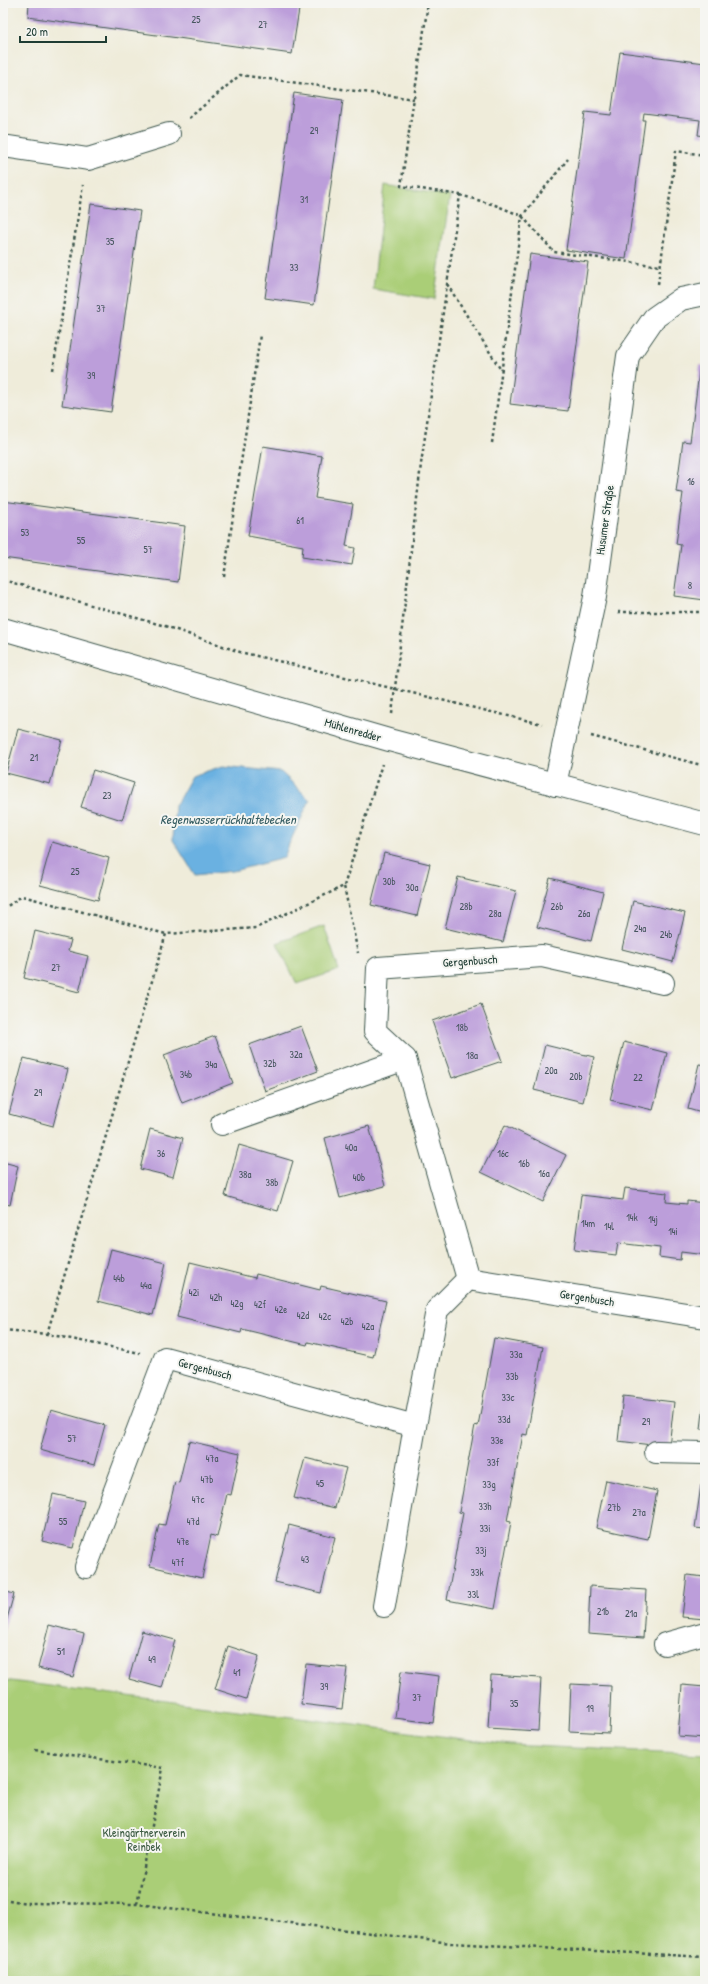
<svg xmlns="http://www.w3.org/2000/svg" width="708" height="1984" viewBox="0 0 708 1984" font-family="'Patrick Hand',sans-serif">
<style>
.green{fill:#aace77;stroke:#648656}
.water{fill:#6bb1e1;stroke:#45778a}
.building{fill:#bc9eda}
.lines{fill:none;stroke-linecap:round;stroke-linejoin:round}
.minor-casing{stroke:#3e574d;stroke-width:24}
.path{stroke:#3e574d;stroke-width:2.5;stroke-dasharray:3 3;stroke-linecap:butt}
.minor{stroke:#fff;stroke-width:22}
.labels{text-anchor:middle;stroke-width:4;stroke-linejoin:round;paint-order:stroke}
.number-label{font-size:10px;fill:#46555e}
.street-label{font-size:12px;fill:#1f3d34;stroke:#f6f6f2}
.park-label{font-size:12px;fill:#3b5a41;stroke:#f6f6f2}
.water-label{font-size:13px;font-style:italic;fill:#325a5f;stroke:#f6f6f2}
</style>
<rect width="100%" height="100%" fill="#f6f6f2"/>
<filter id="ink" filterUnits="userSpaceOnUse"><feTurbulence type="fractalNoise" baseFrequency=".025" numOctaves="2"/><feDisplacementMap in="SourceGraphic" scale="8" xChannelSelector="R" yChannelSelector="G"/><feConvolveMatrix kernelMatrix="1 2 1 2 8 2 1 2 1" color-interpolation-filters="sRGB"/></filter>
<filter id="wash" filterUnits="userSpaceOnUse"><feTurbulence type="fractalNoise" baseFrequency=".012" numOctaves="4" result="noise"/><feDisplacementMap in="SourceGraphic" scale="16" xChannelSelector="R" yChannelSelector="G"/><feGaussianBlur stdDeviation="0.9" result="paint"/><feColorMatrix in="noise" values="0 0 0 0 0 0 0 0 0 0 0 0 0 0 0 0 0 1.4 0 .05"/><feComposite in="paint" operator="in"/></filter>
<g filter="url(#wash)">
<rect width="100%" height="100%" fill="#efecda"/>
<g class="green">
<path d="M385 185 450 196 434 299 373 289Z"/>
<path d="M324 926 339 970 297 984 277 943Z"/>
<path d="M3 1680 510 1745 705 1754V1981H3Z"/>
</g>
<path class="water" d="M223 766 281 772 310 800 289 844 284 858 233 871 195 875 173 840 175 806 192 776Z"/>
<g id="blocks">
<g class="building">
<path d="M29 3H300L292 54 28 17Z"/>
<path d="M620 52 705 63V136L698 135 700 120 644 113 643 120H645L626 259 566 250 585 112 611 115Z"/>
<path d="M294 93 343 100 314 305 265 298Z"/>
<path d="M91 204 140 211 111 412 62 405Z"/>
<path d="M530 254 588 262 568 411 510 404Z"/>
<path d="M700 365 705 366V600L674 596 681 545 676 544 683 493 676 492 683 441 690 442Z"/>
<path d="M263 446 322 456 315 498 353 504 346 546 355 548 352 565 302 557 303 546 248 536Z"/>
<path d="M3 501 185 526 178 582 3 558Z"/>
<path d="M18 729 62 740 50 784 6 773Z"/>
<path d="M93 770 134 783 122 820 81 807Z"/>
<path d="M52 842 109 858 98 900 40 885Z"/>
<path d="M384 853 430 864 417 916 371 905Z"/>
<path d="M458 877 516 891 503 942 445 928Z"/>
<path d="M550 878 603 892 591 941 537 927Z"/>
<path d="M633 901 685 913 673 962 622 949Z"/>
<path d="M35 931 71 940 68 951 88 956 79 992 24 978Z"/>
<path d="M481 1004 502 1061 452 1078 432 1021Z"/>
<path d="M301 1026 318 1071 265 1091 249 1045Z"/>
<path d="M215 1036 233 1083 182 1103 164 1055Z"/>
<path d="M624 1042 667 1053 653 1110 610 1100Z"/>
<path d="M545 1045 594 1057 583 1102 534 1090Z"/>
<path d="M24 1058 68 1069 53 1126 9 1114Z"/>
<path d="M699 1064 705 1065V1114L688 1109Z"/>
<path d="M505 1125 566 1155 543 1202 481 1172Z"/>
<path d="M369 1126 385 1186 340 1198 325 1138Z"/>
<path d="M150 1129 183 1138 173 1177 140 1169Z"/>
<path d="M239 1145 293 1161 278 1211 225 1196Z"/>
<path d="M3 1162 18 1166 10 1205 3 1203Z"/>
<path d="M625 1188 667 1193 666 1202 687 1204V1201L705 1203V1255L681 1252 680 1260 659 1257 660 1248 618 1243 616 1255 574 1250 581 1195 623 1200Z"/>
<path d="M111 1249 166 1263 153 1315 98 1301Z"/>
<path d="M190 1262 255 1278 256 1274 320 1290 321 1286 386 1301 373 1357 308 1342 307 1345 242 1329 241 1333 177 1317Z"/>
<path d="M494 1338 543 1347 527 1435 523 1434 511 1499 507 1521 511 1522 495 1609 447 1600 463 1513 459 1512 475 1425 478 1426Z"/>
<path d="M623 1396 674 1402 669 1447 618 1441Z"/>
<path d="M704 1403H705V1429H701Z"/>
<path d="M51 1410 105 1425 94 1465 40 1450Z"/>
<path d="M189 1441 240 1453 231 1495 227 1494 217 1537 211 1535 202 1578 150 1566 159 1524 165 1525 175 1482 179 1483Z"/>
<path d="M305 1458 346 1468 335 1508 294 1498Z"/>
<path d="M606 1480 657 1491 648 1539 596 1528Z"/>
<path d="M701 1485H705V1529L695 1528Z"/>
<path d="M53 1494 84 1501 73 1548 42 1541Z"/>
<path d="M289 1525 335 1537 321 1593 275 1582Z"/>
<path d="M687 1575 705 1577V1619L682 1617Z"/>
<path d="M590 1586 646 1590 643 1638 588 1634Z"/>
<path d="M3 1591 14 1594 3 1633Z"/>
<path d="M49 1625 84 1634 73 1677 38 1668Z"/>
<path d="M142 1631 175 1640 162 1688 129 1679Z"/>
<path d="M228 1646 259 1656 246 1699 215 1689Z"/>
<path d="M306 1664 347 1668 342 1709 301 1704Z"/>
<path d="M401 1671 439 1676 433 1723 395 1718Z"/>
<path d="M491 1675 541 1678 538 1731 488 1728Z"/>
<path d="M571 1684 611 1686 609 1733 569 1731Z"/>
<path d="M682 1685 705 1687V1738L678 1736Z"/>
</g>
</g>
</g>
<g filter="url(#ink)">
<use href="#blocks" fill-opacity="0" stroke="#3e574d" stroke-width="1"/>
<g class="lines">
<g class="minor-casing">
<g id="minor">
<path d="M3 146 88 159 169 134"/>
<path d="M3 629 389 740 705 824"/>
<path d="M555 785 595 597 628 356 654 318 681 299 705 294"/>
<path d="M222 1124 405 1059"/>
<path d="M468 1279 405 1059 375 1031 378 968 542 956 663 983"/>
<path d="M656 1452 705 1453"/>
<path d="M86 1567 165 1358 415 1426"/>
<path d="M384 1606 415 1426 437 1310 468 1279 705 1317"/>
<path d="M665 1644 705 1633"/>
</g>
</g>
<g class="path">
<path d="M189 118 240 75 414 99"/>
<path d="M460 195 495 205 522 216 554 252 660 266"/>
<path d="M447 284 501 370"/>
<path d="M658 284 676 151 705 155"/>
<path d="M53 370 83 185"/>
<path d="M492 443 522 216 568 159"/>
<path d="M224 577 260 335"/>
<path d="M3 580 165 626 240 652 542 724"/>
<path d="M618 612H705"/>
<path d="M392 714 421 464 460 195 401 186 428 3"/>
<path d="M591 736 705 766"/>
<path d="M344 886 382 764"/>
<path d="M3 909 22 896 166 934"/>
<path d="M3 1330 47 1334 140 1353"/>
<path d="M47 1334 166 934 256 928 344 886 358 953"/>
<path d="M35 1750 163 1768 137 1904"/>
<path d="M3 1899 26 1903 137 1904 451 1943 705 1957"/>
</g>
<use href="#minor" class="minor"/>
</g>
</g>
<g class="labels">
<g class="number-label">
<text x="196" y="23">25</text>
<text x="263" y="28">27</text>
<text x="314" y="134">29</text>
<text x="304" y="203">31</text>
<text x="110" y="245">35</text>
<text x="294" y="271">33</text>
<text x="101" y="312">37</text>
<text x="91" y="379">39</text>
<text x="691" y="485">16</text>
<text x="300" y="524">61</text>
<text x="25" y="536">53</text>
<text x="81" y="544">55</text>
<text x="148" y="553">57</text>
<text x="690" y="589">8</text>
<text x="34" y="761">21</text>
<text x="107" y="799">23</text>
<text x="75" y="875">25</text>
<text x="389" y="885">30b</text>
<text x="412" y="891">30a</text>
<text x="466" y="910">28b</text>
<text x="557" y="910">26b</text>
<text x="495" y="917">28a</text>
<text x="584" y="917">26a</text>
<text x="640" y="932">24a</text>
<text x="666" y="938">24b</text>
<text x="56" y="971">27</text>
<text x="462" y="1031">18b</text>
<text x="296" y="1058">32a</text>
<text x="472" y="1059">18a</text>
<text x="270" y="1067">32b</text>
<text x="211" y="1068">34a</text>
<text x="551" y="1074">20a</text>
<text x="186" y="1078">34b</text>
<text x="576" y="1080">20b</text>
<text x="638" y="1081">22</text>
<text x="38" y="1096">29</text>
<text x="351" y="1151">40a</text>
<text x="161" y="1157">36</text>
<text x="503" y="1157">16c</text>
<text x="524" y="1167">16b</text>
<text x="544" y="1177">16a</text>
<text x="245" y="1178">38a</text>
<text x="359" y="1181">40b</text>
<text x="272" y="1186">38b</text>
<text x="632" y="1221">14k</text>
<text x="653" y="1223">14j</text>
<text x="588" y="1227">14m</text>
<text x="609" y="1230">14l</text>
<text x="673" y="1235">14i</text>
<text x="119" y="1282">44b</text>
<text x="146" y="1289">44a</text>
<text x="194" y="1296">42i</text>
<text x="216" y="1301">42h</text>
<text x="237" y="1307">42g</text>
<text x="260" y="1308">42f</text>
<text x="281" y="1313">42e</text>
<text x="303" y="1319">42d</text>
<text x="325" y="1320">42c</text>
<text x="347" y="1325">42b</text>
<text x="368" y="1330">42a</text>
<text x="516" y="1358">33a</text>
<text x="512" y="1380">33b</text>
<text x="508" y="1401">33c</text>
<text x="504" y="1423">33d</text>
<text x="646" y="1425">29</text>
<text x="72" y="1442">57</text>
<text x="497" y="1444">33e</text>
<text x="212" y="1462">47a</text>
<text x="493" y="1466">33f</text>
<text x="207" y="1483">47b</text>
<text x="320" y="1487">45</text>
<text x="489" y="1488">33g</text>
<text x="198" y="1503">47c</text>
<text x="485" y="1510">33h</text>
<text x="614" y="1511">27b</text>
<text x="639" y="1516">27a</text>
<text x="63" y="1525">55</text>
<text x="193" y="1525">47d</text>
<text x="485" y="1532">33i</text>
<text x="183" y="1545">47e</text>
<text x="481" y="1554">33j</text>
<text x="305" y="1563">43</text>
<text x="178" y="1566">47f</text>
<text x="477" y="1576">33k</text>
<text x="473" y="1598">33l</text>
<text x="603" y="1615">21b</text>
<text x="631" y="1617">21a</text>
<text x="61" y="1655">51</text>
<text x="152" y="1663">49</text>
<text x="237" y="1676">41</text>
<text x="324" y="1690">39</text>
<text x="417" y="1701">37</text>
<text x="514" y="1707">35</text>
<text x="590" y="1712">19</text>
</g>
<g class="street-label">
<text transform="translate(605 520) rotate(-82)" y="4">Husumer Straße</text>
<text transform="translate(353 730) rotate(16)" y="4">Mühlenredder</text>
<text transform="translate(470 961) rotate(-4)" y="4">Gergenbusch</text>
<text transform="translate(587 1298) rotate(9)" y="4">Gergenbusch</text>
<text transform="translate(205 1369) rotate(15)" y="4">Gergenbusch</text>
</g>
<g class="park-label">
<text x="144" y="1837">Kleingärtnerverein<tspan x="144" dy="14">Reinbek</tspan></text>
</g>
<g class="water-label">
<text x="228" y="824">Regenwasserrückhaltebecken</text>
</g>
</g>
<rect width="708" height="1984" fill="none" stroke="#f6f6f2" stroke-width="16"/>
<path d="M20 36v6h86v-6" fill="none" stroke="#1f3d34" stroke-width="2"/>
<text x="26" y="36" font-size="12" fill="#1f3d34" stroke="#f6f6f2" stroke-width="3" paint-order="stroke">20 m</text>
</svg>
